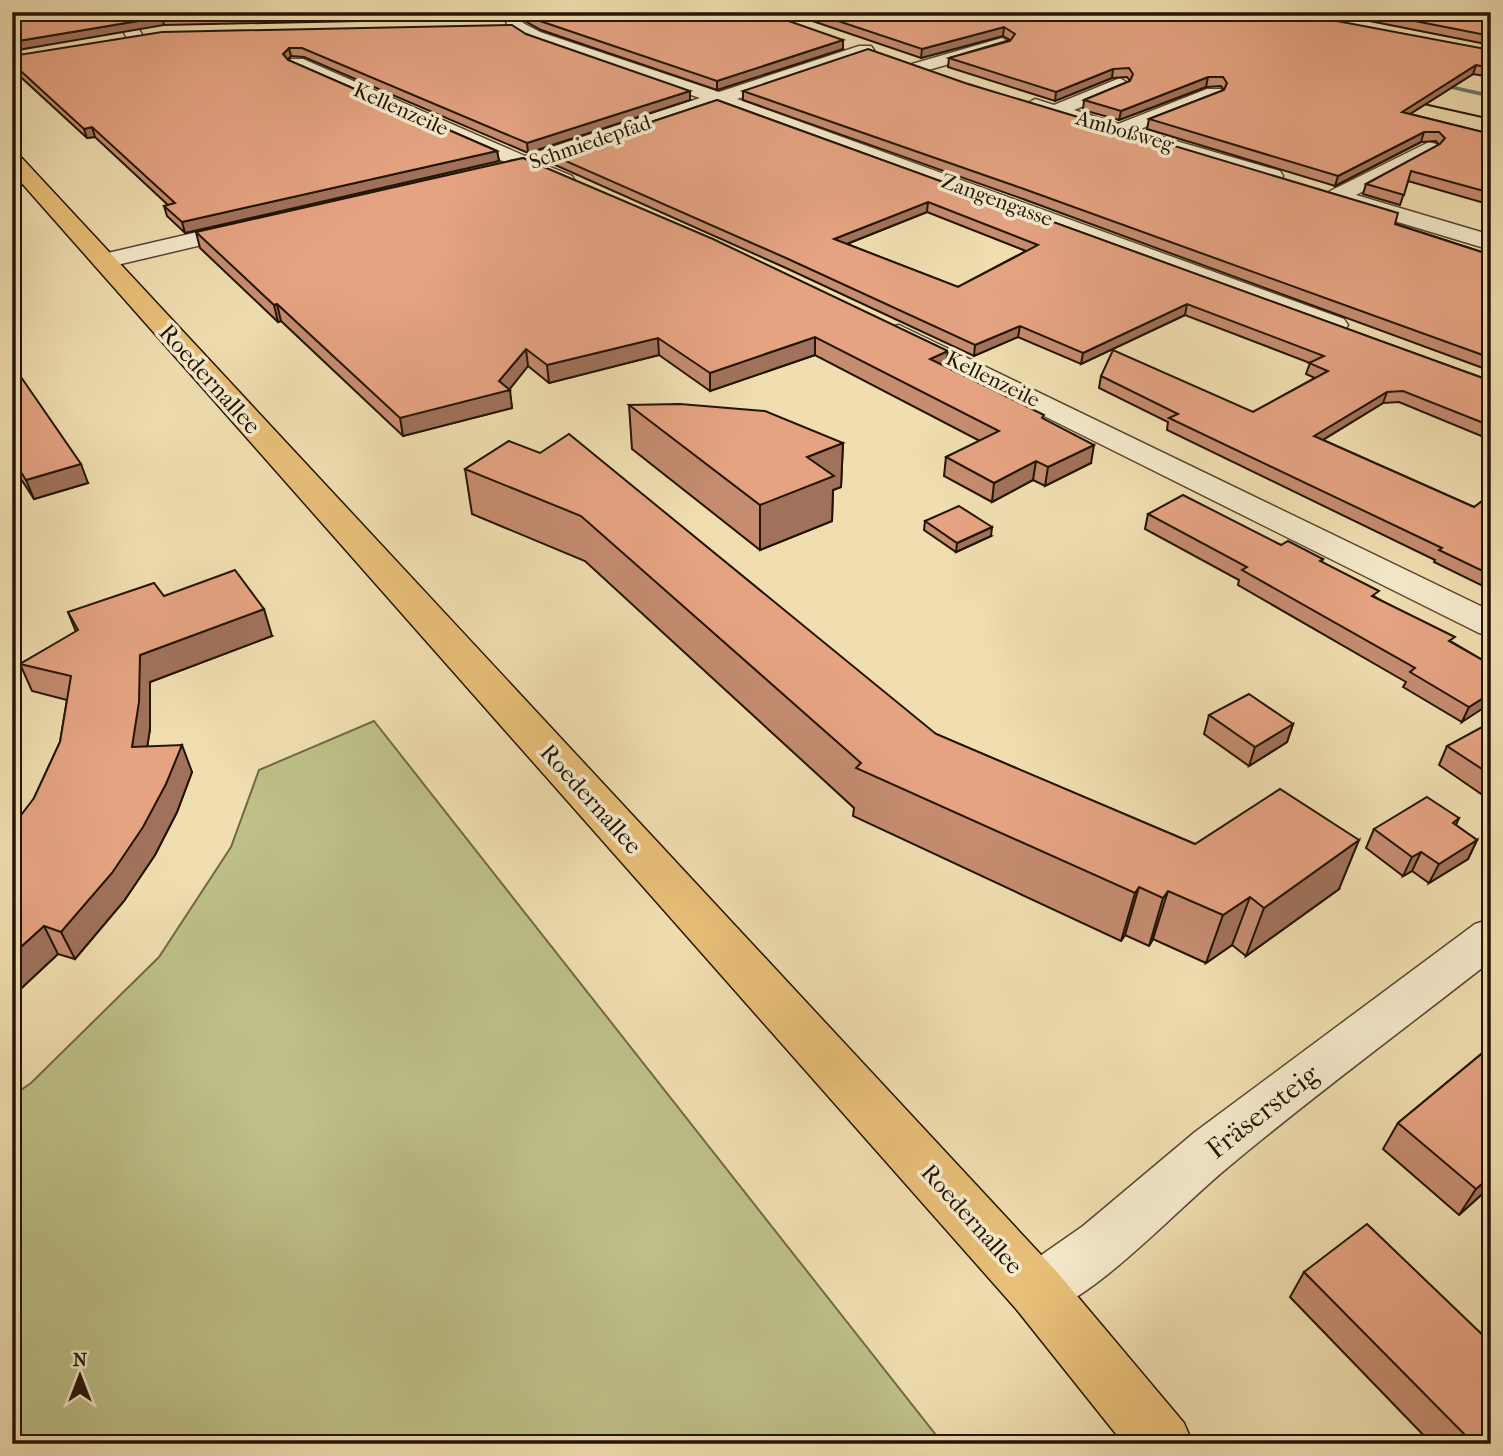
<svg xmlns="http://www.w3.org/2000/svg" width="1503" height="1456" viewBox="0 0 1503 1456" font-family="'IM FELL French Canon',serif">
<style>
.green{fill:#bec088;stroke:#706a47;stroke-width:2}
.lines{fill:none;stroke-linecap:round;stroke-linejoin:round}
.stream{fill:#6b7967;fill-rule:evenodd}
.minor-casing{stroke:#564630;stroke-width:3}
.major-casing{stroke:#231406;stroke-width:3}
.minor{fill:#f5eacc;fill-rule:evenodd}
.major{fill:#e8bf78;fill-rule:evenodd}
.tram{stroke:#231406;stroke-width:2}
.wall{fill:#c58c70;stroke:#231406;stroke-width:2;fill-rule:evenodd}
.shaded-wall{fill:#a0725b;stroke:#231406;stroke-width:2}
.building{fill:#e5a382;stroke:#231406;stroke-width:2;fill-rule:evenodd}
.labels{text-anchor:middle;stroke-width:7;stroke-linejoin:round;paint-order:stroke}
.far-street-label{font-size:21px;fill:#231406;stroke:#f5eacc}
.street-label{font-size:24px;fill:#231406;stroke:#f5eacc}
.near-street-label{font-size:28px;fill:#231406;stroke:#f5eacc}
</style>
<rect width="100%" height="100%" fill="#f0deb0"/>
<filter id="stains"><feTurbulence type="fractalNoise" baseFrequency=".00286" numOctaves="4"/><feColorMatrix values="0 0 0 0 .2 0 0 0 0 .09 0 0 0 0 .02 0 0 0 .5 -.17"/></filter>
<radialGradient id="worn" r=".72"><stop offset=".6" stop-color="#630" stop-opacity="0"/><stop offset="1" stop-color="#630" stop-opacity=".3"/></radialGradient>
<path class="green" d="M374 721 943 1444H12V1096L31 1083 159 957 231 847 259 770Z"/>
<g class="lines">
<path class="stream" d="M1436 82 1491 94V98L1434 85Z"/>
<g class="minor-casing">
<g id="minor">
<path d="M119 12H136L131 18 144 37 141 41H129L115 18Z"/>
<path d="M500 12H516L523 23 540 32 719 92 859 46H871L874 50 871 54 737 99 1344 319 1348 325 1344 331 1335 333 1326 331 718 105 543 164 572 176 575 181 572 186C552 190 540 171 522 171 515 171 512 173 505 171L501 167 505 162 291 67 288 63 291 59H303L525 156 700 98 528 40 511 30Z"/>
<path d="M1317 12H1339L1321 23H1309L1307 19Z"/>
<path d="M1002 38 1011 43 1008 47 918 73 909 68 912 64Z"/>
<path d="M1120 78 1129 84 1127 88 1074 110 1118 124 1207 89H1221L1223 93 1221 97 1138 130 1280 171 1283 176 1280 181H1264L1028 109 1025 105 1035 99 1054 105Z"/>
<path d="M1429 142 1436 144 1439 148 1436 152 1356 195 1491 235V250L1338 204 1327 196 1330 191Z"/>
<path d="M249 220 257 222 261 227 257 232 104 268 95 266 92 261 95 256Z"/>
<path d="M899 325 1491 611V636L1479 633 890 339 886 333 890 327Z"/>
<path d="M1491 919V961C1404 1029 1316 1094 1232 1164 1174 1211 1105 1291 1037 1318L1017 1310 1009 1291 1017 1272 1083 1226 1195 1132 1475 924Z"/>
</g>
</g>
<g class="major-casing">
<path id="major" d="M12 153 19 155 1057 1272 1184 1423 1193 1444H1124L1017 1310 12 172Z"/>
</g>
<use href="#minor" class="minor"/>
<use href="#major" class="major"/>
<path class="tram" d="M1406 100 1491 119"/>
</g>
<g class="wall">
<path d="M12 12H500L501 18 164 25Z"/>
<path d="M518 12H763L843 49 717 90 541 30 525 21Z"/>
<path d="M786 12H895L916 19 1491 50V77L1473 74 1410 114 1491 134V205L1408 181 1400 205 1363 194 1366 184 1439 145 1436 141 1421 142 1335 186 1147 129 1149 119 1224 90 1221 86 1206 87 1119 120 1083 110 1084 100 1130 81 1127 77 1112 78 1055 101 948 67 949 58 1010 40 1003 36 921 58Z"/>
<path d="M1324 12H1491V45Z"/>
<path d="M526 34 690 100 528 153 304 57 291 56 288 60 497 151 499 161 185 233 167 216 164 206 168 205 95 137 87 138 12 69V56Z"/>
<path d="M968 84 1491 255V371L1023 199 743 100V91Z"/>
<path d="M717 100 1491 381V440L1399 402 1383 403 1323 440 1474 507 1491 500V590L1434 562 1435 560 1167 430 1168 422 1099 388 1101 376 1253 412 1315 378 1306 374 1310 363 1185 315 1081 364 1018 337 974 356 786 268 553 164 552 155ZM927 212 1026 251 958 287 847 244Z"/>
<path d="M523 158 946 367 1043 419 1091 463 1045 486 1033 480 992 502 944 476 946 457 980 441 815 355 710 391 659 355 549 383 528 366 509 390 512 408 403 436 281 321 278 322 200 248 196 232Z"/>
<path d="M12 364 88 483 34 499 12 465Z"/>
<path d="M629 405 843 443 841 487 833 490 832 521 760 550 632 449Z"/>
<path d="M509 441 936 734 1195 844 1339 889 1246 956 1232 945 1206 963 1153 939 1149 946 1125 935 1121 941 853 816 854 808 585 561 472 514 465 469Z"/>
<path d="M1148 514 1281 545 1323 559 1322 562 1377 598 1491 665 1462 722 1403 687 1406 682 1238 585 1239 580 1145 529Z"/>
<path d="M925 521 991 536 956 552 924 530Z"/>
<path d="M164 596 272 636 150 682V729L147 746 192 772 177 812 155 855 124 901 75 959 58 954 12 997 34 798 60 742 67 700 32 691 20 664 76 632 68 612Z"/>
<path d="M1209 715 1293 724 1287 742 1249 766 1204 734Z"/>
<path d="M1491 731V795L1487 798 1439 765 1447 746Z"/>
<path d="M1459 818 1456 825 1477 840 1468 859 1429 883 1412 871 1403 876 1366 848 1374 829Z"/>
<path d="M1491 1046V1186L1459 1215 1383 1149 1398 1123Z"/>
<path d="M1304 1272 1491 1444H1432L1290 1297Z"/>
</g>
<g class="shaded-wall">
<path d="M162 17 164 25 12 51V42Z"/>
<path d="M1004 27 1003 36 921 58 922 49Z"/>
<path d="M843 40V49L717 90V81Z"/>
<path d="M289 48 291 56 285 63 283 54Z"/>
<path d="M1476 65 1473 74 1399 121 1402 112Z"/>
<path d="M1113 69 1112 78 1055 101 1056 92Z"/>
<path d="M1208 77 1206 87 1119 120 1121 111Z"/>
<path d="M690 91V100L528 153 527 143Z"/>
<path d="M92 127 95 137 87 138 84 129Z"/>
<path d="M1424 132 1421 142 1335 186 1338 176Z"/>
<path d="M497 151 499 161 185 233 182 222Z"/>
<path d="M928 202 927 212 834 249V239Z"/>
<path d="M277 304 281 321 278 322 274 305Z"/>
<path d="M1187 304 1185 315 1081 364 1083 353Z"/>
<path d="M1020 326 1018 337 974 356 975 345Z"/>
<path d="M815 337V355L710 391V373Z"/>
<path d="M658 338 659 355 549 383 547 365Z"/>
<path d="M526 349 528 366 508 391 510 390 512 408 403 436 400 418 499 381Z"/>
<path d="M948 351 946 369 930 359Z"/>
<path d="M1387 392 1383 403 1311 447 1314 436Z"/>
<path d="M843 443 841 487 833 490 832 521 760 550V505L807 457Z"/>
<path d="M1094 445 1091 463 1045 486 1048 467Z"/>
<path d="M1036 461 1033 480 992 502 994 483Z"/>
<path d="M81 464 88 483 34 499 26 480Z"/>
<path d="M992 527 991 536 956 552 957 543Z"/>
<path d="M264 609 272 636 150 682V729L143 775 132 747 140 655Z"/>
<path d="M1491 693V703L1462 722 1469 707Z"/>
<path d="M1293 724 1287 742 1249 766 1255 747Z"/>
<path d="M182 745 192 772 177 812 155 855 124 901 75 959 61 932Z"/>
<path d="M1359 840 1339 889 1246 956 1264 908Z"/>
<path d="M1477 840 1468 859 1429 883 1439 864Z"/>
<path d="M1421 852 1412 871 1403 876 1412 857Z"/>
<path d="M1139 887 1125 935 1121 941 1135 893Z"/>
<path d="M1168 891 1153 939 1149 946 1163 898Z"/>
<path d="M1250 897 1232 945 1206 963 1223 915Z"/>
<path d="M44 926 58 954 12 997V955Z"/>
<path d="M1491 1176V1186L1459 1215 1476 1189Z"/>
</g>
<g class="building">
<path d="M12 12H393L162 17 12 42Z"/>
<path d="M763 12 843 40 717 81 540 21 524 12Z"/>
<path d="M811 12H895L916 19 944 12H1289L1491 50V68L1476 65 1402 112 1491 134V193L1411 171 1404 195 1366 184 1440 144 1445 138 1439 132H1424L1338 176 1149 119 1224 90 1227 83 1223 77H1208L1121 111 1084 100 1130 81 1133 74 1129 68 1113 69 1056 92 949 58 1010 41 1015 34 1004 27 922 49Z"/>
<path d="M1369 12H1491V36Z"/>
<path d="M512 25 526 34 690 91 527 143 302 48H289L283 54 288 60 497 151 182 222 164 206 175 203 92 127 84 129 12 63V56L162 32Z"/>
<path d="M868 49 968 84 1398 213 1395 224 1491 255V358L1024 189 743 91Z"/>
<path d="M717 100 1491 381V426L1403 391 1387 392 1314 436 1474 507 1486 498 1491 500V535L1487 537 1491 539V575L1439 550 1442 548 1169 418 1178 414 1101 376 1113 350 1253 412 1328 371 1309 363 1324 356 1187 304 1083 353 1020 326 975 345 786 258 552 155ZM928 202 1038 245 958 287 834 239Z"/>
<path d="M523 158 713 239 948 351 930 359 1044 415 1042 418 1094 445 1048 467 1036 461 994 483 946 457 999 431 815 337 710 373 658 338 547 365 526 349 499 381 510 390 400 418 277 304 274 305 196 232Z"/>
<path d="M12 364 81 464 26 480 12 458Z"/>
<path d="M680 404 765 411 843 443 807 457 834 476 760 505 629 405Z"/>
<path d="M569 434 936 734 1195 844 1280 789 1359 840 1264 908 1250 897 1223 915 1168 891 1163 898 1139 887 1135 893 856 768 861 763 581 516 465 469 509 441 540 453Z"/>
<path d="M1183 495 1281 545 1288 541 1323 559 1320 561 1379 591 1372 596 1455 637 1449 641 1491 665V693L1469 707 1410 672 1415 668 1242 570 1247 567 1148 514Z"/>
<path d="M959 506 992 527 957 543 925 521Z"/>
<path d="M235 570 264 609 140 655 139 702 132 747 182 745 166 784 143 827 112 873 61 932 44 926 12 955V827L34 798 60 742 71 676 20 664 78 630 68 612 154 583 164 596Z"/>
<path d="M1249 694 1293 724 1255 747 1209 715Z"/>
<path d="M1484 726 1491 731V775L1447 746Z"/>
<path d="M1427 797 1459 818 1453 823 1477 840 1439 864 1421 852 1412 857 1374 829Z"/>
<path d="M1491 1046V1176L1476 1189 1398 1123Z"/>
<path d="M1367 1224 1491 1343V1444H1474L1304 1272Z"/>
</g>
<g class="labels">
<g class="far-street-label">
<text transform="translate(401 109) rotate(24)" y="7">Kellenzeile</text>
<text transform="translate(1125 131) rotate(16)" y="7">Amboßweg</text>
<text transform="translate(590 142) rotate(-19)" y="7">Schmiedepfad</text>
<text transform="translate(997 200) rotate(20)" y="7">Zangengasse</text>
<text transform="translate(993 379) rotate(26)" y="7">Kellenzeile</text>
</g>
<g class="street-label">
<text transform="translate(210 379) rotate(48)" y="8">Roedernallee</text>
<text transform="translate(591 799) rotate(48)" y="8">Roedernallee</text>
<text transform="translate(972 1219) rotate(48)" y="8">Roedernallee</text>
</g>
<g class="near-street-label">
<text transform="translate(1262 1111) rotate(-38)" y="10">Fräsersteig</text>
</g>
</g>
<rect width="1503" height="1456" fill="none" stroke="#f0deb0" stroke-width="42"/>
<rect x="14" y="14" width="1475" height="1428" fill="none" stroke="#231406" stroke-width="3.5"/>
<rect x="21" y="21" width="1461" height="1414" fill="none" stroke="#231406" stroke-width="2"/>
<g transform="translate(80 1376)" stroke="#f5eacc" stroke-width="5" paint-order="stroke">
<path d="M0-5L12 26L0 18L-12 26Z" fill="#231406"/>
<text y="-10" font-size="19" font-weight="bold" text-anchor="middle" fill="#231406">N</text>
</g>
<rect width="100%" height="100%" filter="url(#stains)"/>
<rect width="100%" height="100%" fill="url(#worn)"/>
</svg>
